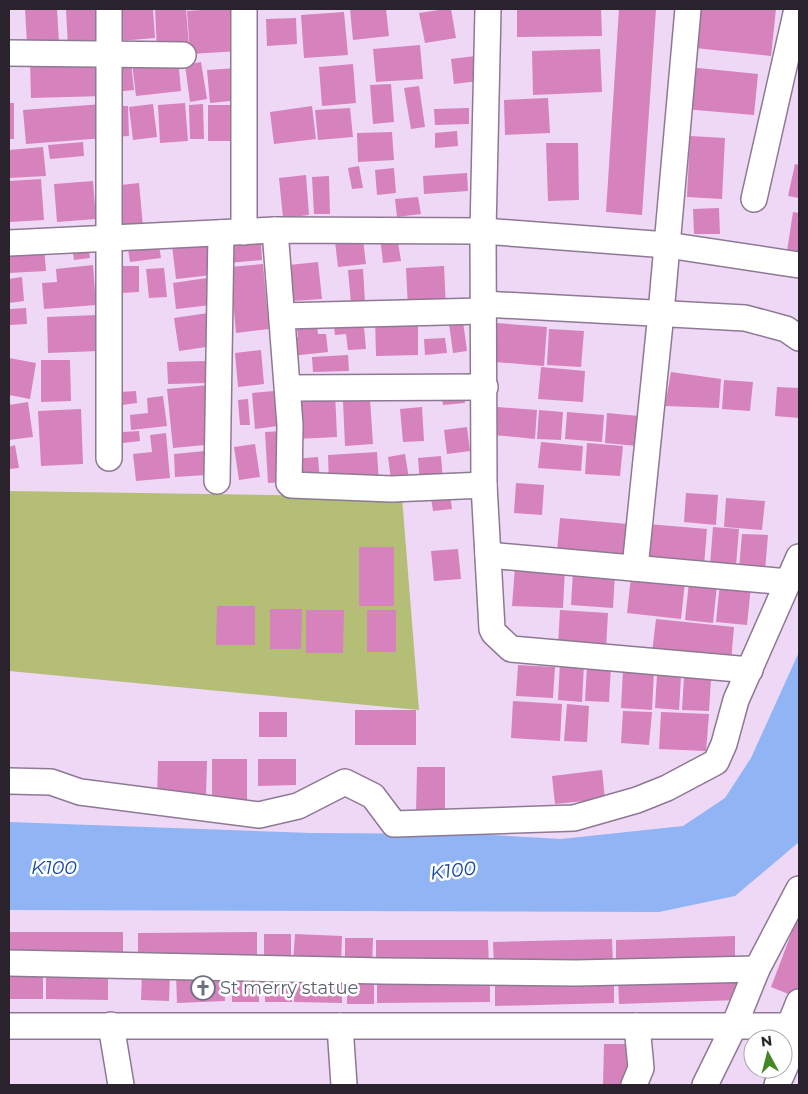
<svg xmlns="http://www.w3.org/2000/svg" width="808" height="1094" viewBox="0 0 808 1094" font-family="Montserrat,sans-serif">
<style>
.green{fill:#b5be76}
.water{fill:#90b4f4}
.building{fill:#d682bc}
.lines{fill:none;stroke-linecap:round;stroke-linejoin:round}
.street-casing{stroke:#8e7994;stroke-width:28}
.street{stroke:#fff;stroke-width:25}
.labels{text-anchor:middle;stroke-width:5;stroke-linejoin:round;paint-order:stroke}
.worship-label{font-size:18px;fill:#5b616d;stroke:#fff;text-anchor:start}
.water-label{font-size:19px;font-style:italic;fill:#1848a2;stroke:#fff}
</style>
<rect width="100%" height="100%" fill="#efd8f6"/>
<path class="green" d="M9 491 402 497 419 710 9 671Z"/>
<path class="water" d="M799 652V842L735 896 659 912 9 910V822L311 833 475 834 561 839 683 826 725 798 751 758Z"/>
<g class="building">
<path d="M25 9H57L59 42 27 43Z"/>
<path d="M66 9H105L107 45 68 47Z"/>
<path d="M117 9H153L155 38 119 41Z"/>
<path d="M155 9H186L189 47 157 50Z"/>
<path d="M216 9H237L240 51 190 54 187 11Z"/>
<path d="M350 9H386L389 36 353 40Z"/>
<path d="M445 9H451L456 38 425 43 419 13Z"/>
<path d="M517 9H601L602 36 517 37Z"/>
<path d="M619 9H656L642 215 606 212Z"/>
<path d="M699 9H776L771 56 695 48Z"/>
<path d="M344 12 348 55 304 58 301 15Z"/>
<path d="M296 18 297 44 267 46 266 19Z"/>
<path d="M420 45 423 79 376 82 373 49Z"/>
<path d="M600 49 602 92 533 95 532 51Z"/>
<path d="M475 56 479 81 454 84 451 59Z"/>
<path d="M102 58 104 96 31 98 30 61Z"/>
<path d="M178 58 181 91 136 96 132 63Z"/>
<path d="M131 62 134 90 114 92 111 65Z"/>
<path d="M201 62 207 99 190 102 185 65Z"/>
<path d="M353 64 356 103 322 106 319 67Z"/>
<path d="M688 67 758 74 754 115 684 109Z"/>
<path d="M237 68 240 100 210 103 207 70Z"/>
<path d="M391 84 394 122 373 124 370 85Z"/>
<path d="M419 86 425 127 411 129 404 88Z"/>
<path d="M548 98 550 133 505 135 504 100Z"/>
<rect x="9" y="103" width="5" height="36"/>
<path d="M185 103 188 141 160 143 158 105Z"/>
<path d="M103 104 105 138 26 144 23 110Z"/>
<path d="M153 104 157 137 133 140 129 107Z"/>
<path d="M203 104 204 139H190L189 105Z"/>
<rect x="208" y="105" width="31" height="36"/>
<path d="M111 106H128L129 136 112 137Z"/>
<path d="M312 106 316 139 274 144 270 112Z"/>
<path d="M350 108 353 137 318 140 315 110Z"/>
<path d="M469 108V124L435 125 434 109Z"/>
<path d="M457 131 458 146 435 148V133Z"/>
<path d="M392 132 394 160 358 162 357 133Z"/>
<path d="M690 136 725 138 722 199 687 197Z"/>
<path d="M83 142 84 156 50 159 48 145Z"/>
<path d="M546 143H578L579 200 548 201Z"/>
<path d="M43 147 46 176 9 178V150Z"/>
<path d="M795 164 799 165V198L788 196Z"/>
<path d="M359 166 363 188 352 189 348 168Z"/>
<path d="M394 168 396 193 377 195 375 170Z"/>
<path d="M467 173 468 191 424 194 423 176Z"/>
<path d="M306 175 309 215 283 218 279 178Z"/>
<path d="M329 176 330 214H314L312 177Z"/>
<path d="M41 179 44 220 9 222V181Z"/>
<path d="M93 181 96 219 57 222 54 184Z"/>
<path d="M139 183 143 227 115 229 112 186Z"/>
<path d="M418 197 421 214 397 217 395 199Z"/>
<path d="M719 208 720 234H694L693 209Z"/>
<path d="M793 212 799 213V253L787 251Z"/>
<path d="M362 231 366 264 338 267 334 233Z"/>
<path d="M397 235 401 261 383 263 380 237Z"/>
<path d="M158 239 161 258 130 262 127 243Z"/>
<path d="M208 240 212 275 176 279 172 245Z"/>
<path d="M261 242 262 260 229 263 227 244Z"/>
<path d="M44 246 46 271 9 273V248Z"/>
<path d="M89 251 90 258 74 260 73 253Z"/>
<path d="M318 262 322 299 292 301 289 265Z"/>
<path d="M263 264 269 329 236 333 230 267Z"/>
<path d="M93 265 96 305 44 309 42 283 57 282 56 269Z"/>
<path d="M122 266H139V292L122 293Z"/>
<path d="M444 266 446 307 408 309 406 268Z"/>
<path d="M164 268 167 297 149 298 146 269Z"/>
<path d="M363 269 365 302 351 303 348 270Z"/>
<path d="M22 277 24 301 9 303V279Z"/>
<path d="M207 278 211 305 176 309 173 283Z"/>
<path d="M26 308 27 324 9 325V309Z"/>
<path d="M208 313 213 346 179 351 174 318Z"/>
<path d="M462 314 467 351 453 353 448 316Z"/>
<path d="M97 315 99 351 48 353 47 317Z"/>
<path d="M363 316 366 349 348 350 346 334 335 335 333 318Z"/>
<path d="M418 316V355L376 356 375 317Z"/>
<path d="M316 317 318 334H326L328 352 291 356 289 338 298 337 296 319Z"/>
<path d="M497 323 547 327 544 366 494 362Z"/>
<path d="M549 329 584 331 581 367 547 365Z"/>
<path d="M445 338 447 353 425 355 424 339Z"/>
<path d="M261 350 264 384 238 387 235 353Z"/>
<path d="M348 355 349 371 313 372 312 357Z"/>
<path d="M9 358 36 363 30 399 9 395Z"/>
<path d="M41 360H70L71 401 41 402Z"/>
<path d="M207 361 208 383 168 384 167 362Z"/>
<path d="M541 367 585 371 583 402 538 399Z"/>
<path d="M671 372 721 379 719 408 665 406Z"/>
<path d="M724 380 753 382 750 411 722 409Z"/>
<path d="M209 385 215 444 173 448 167 389Z"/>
<path d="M777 387 799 388V418L775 416Z"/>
<path d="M463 389 465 403 443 405 441 391Z"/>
<path d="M136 391 137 403 122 405 120 392Z"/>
<path d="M274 391 278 426 255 429 252 393Z"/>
<path d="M335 392 337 437 296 439 294 394Z"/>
<path d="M163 396 167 426 131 430 130 415 148 413 147 398Z"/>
<path d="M248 399 250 425H240L238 400Z"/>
<path d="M370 400 373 444 345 446 343 401Z"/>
<path d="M28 402 33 437 9 440V405Z"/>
<path d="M422 407 424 441 403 442 400 409Z"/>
<path d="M497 407 537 410 535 439 494 435Z"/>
<path d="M81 409 83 464 41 466 38 411Z"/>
<path d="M539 410 563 412 561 440 537 439Z"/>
<path d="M567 412 604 415 602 442 565 439Z"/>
<path d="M607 413 639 416 637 446 605 443Z"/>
<path d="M467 427 470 451 447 454 444 430Z"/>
<path d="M139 431 140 441 123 443V432Z"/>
<path d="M284 431 286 482 268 483 265 432Z"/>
<path d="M166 433 170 478 136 481 133 454 152 452 150 435Z"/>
<path d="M541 442 583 446 581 471 538 468Z"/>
<path d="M587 443 623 446 620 476 585 474Z"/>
<path d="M255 444 260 477 239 480 234 447Z"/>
<path d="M15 445 19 468 9 469V447Z"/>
<path d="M205 451 207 475 175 477 174 454Z"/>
<path d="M377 452 379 483 329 486 328 455Z"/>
<path d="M405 454 410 485 392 487 388 457Z"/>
<path d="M441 456 443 481 420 484 418 458Z"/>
<path d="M318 457 320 481 292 483 290 459Z"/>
<path d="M516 483 544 485 542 515 514 513Z"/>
<path d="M449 487 452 509 433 511 430 491Z"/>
<path d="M686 493 718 495 716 525 684 522Z"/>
<path d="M726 498 765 501 762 530 724 527Z"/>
<path d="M560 518 628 524 626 558 557 552Z"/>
<path d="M648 524 707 529 704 566 645 561Z"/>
<path d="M713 527 739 529 736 566 710 565Z"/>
<path d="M742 534 768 535 765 571 739 569Z"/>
<rect x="359" y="547" width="35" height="59"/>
<path d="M458 549 461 579 434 581 431 551Z"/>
<path d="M515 567 565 569 563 608 512 606Z"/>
<path d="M573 571 615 573 613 608 571 605Z"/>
<path d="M631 577 685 582 681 619 627 613Z"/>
<path d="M689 582 717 585 713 623 685 620Z"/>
<path d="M720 583 751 586 747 625 716 622Z"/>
<path d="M217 606H255V645H216Z"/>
<path d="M270 609H302L301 649H270Z"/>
<path d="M306 610H344L343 653H306Z"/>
<rect x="367" y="610" width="29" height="42"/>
<path d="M560 610 608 613 606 649 558 646Z"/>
<path d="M656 619 734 627 731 661 652 653Z"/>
<path d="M560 663 584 664 582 702 558 700Z"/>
<path d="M518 665 555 667 553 698 516 696Z"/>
<path d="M587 665 611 666 609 702 585 701Z"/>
<path d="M623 669 654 671 652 710 621 708Z"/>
<path d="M657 675 681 677 679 710 655 708Z"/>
<path d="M684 677 711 679 709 711 682 710Z"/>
<path d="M513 701 562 704 560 741 511 738Z"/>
<path d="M567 704 589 706 587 742 564 741Z"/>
<rect x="355" y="710" width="61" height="35"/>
<path d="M623 711 652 712 649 745 621 743Z"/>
<rect x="259" y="712" width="28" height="25"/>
<path d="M661 712 709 714 706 751 659 749Z"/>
<rect x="212" y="759" width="35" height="44"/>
<path d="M258 759H296V785L258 786Z"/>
<path d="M158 761H207L206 798H157Z"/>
<path d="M417 767H445V813H416Z"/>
<path d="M602 770 605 799 555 804 552 776Z"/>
<path d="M799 913V990L796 997 771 987Z"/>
<path d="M9 932H123V958L9 959Z"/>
<path d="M257 932V958L138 959V933Z"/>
<path d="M264 934H291V962L264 961Z"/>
<path d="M295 934 342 936 341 964 293 963Z"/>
<path d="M735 936V963L616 966V940Z"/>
<path d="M345 938H373L372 966 345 965Z"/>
<path d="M612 939 613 965 494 968 493 942Z"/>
<path d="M376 940H488L489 967 376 966Z"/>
<rect x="9" y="972" width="34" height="27"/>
<path d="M46 972H108V1000L46 999Z"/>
<path d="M142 972 170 973 169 1001 141 1000Z"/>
<path d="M224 973 225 1001 177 1003 176 974Z"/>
<path d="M259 974V1002H232V975Z"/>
<path d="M292 974V1002H265V975Z"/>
<path d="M295 974H342V1003L294 1002Z"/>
<path d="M737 974 738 1000 619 1004 618 977Z"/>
<path d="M347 976 374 977V1004H347Z"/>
<path d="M377 976H490V1002L377 1003Z"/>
<path d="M614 976V1003L495 1006V979Z"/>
<path d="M604 1044H630V1085H603Z"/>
</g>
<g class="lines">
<g class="street-casing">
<g id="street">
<path d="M488 9 483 231 484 485 492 629 494 633 511 649 750 670"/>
<path d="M9 53 183 55"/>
<path d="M754 199 797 9"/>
<path d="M275 230 290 425 289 483 291 485 392 489 484 485"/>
<path d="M244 232V9"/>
<path d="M9 243 275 230 483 231 667 245 799 265"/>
<path d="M483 304 745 318 786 329 799 338"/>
<path d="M282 316 483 311"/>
<path d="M288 388 485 387"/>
<path d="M109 458V9"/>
<path d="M217 481 221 233"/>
<path d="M488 555 788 582"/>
<path d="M635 568 661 313 688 9"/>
<path d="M9 781 51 782 80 792 259 815 298 806 345 782 373 796 394 824 574 818 637 800 667 788 716 762 724 744 736 700 799 557"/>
<path d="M9 963 382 971 576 973 757 969"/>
<path d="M111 1025 121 1085"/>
<path d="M9 1026H799"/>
<path d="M340 1026 344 1085"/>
<path d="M789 1027 799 1002"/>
<path d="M634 1085 641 1068 637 1026"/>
<path d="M705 1085 734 1026 757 969 799 889"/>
<path d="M777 1085 799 1035"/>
</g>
</g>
<use href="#street" class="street"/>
</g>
<defs>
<g id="church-ring" transform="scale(1.25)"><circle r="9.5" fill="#fff" stroke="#6b7280" stroke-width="1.5"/><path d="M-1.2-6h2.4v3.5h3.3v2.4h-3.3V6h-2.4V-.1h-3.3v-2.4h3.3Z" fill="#6b7280"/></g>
</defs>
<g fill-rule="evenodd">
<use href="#church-ring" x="203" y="988"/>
</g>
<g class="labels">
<g class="worship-label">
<text x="220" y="994">St merry statue</text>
</g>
<g class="water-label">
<text x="54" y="874">K100</text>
<text transform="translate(453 870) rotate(-7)" y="7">K100</text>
</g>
</g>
<rect width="808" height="1094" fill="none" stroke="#2a222d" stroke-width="20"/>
<g transform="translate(768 1054) rotate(353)"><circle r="24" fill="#ffffff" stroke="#aaa7ab"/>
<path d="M0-4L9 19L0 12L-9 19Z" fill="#458628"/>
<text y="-8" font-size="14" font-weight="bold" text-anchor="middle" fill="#2a222d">N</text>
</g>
</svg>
